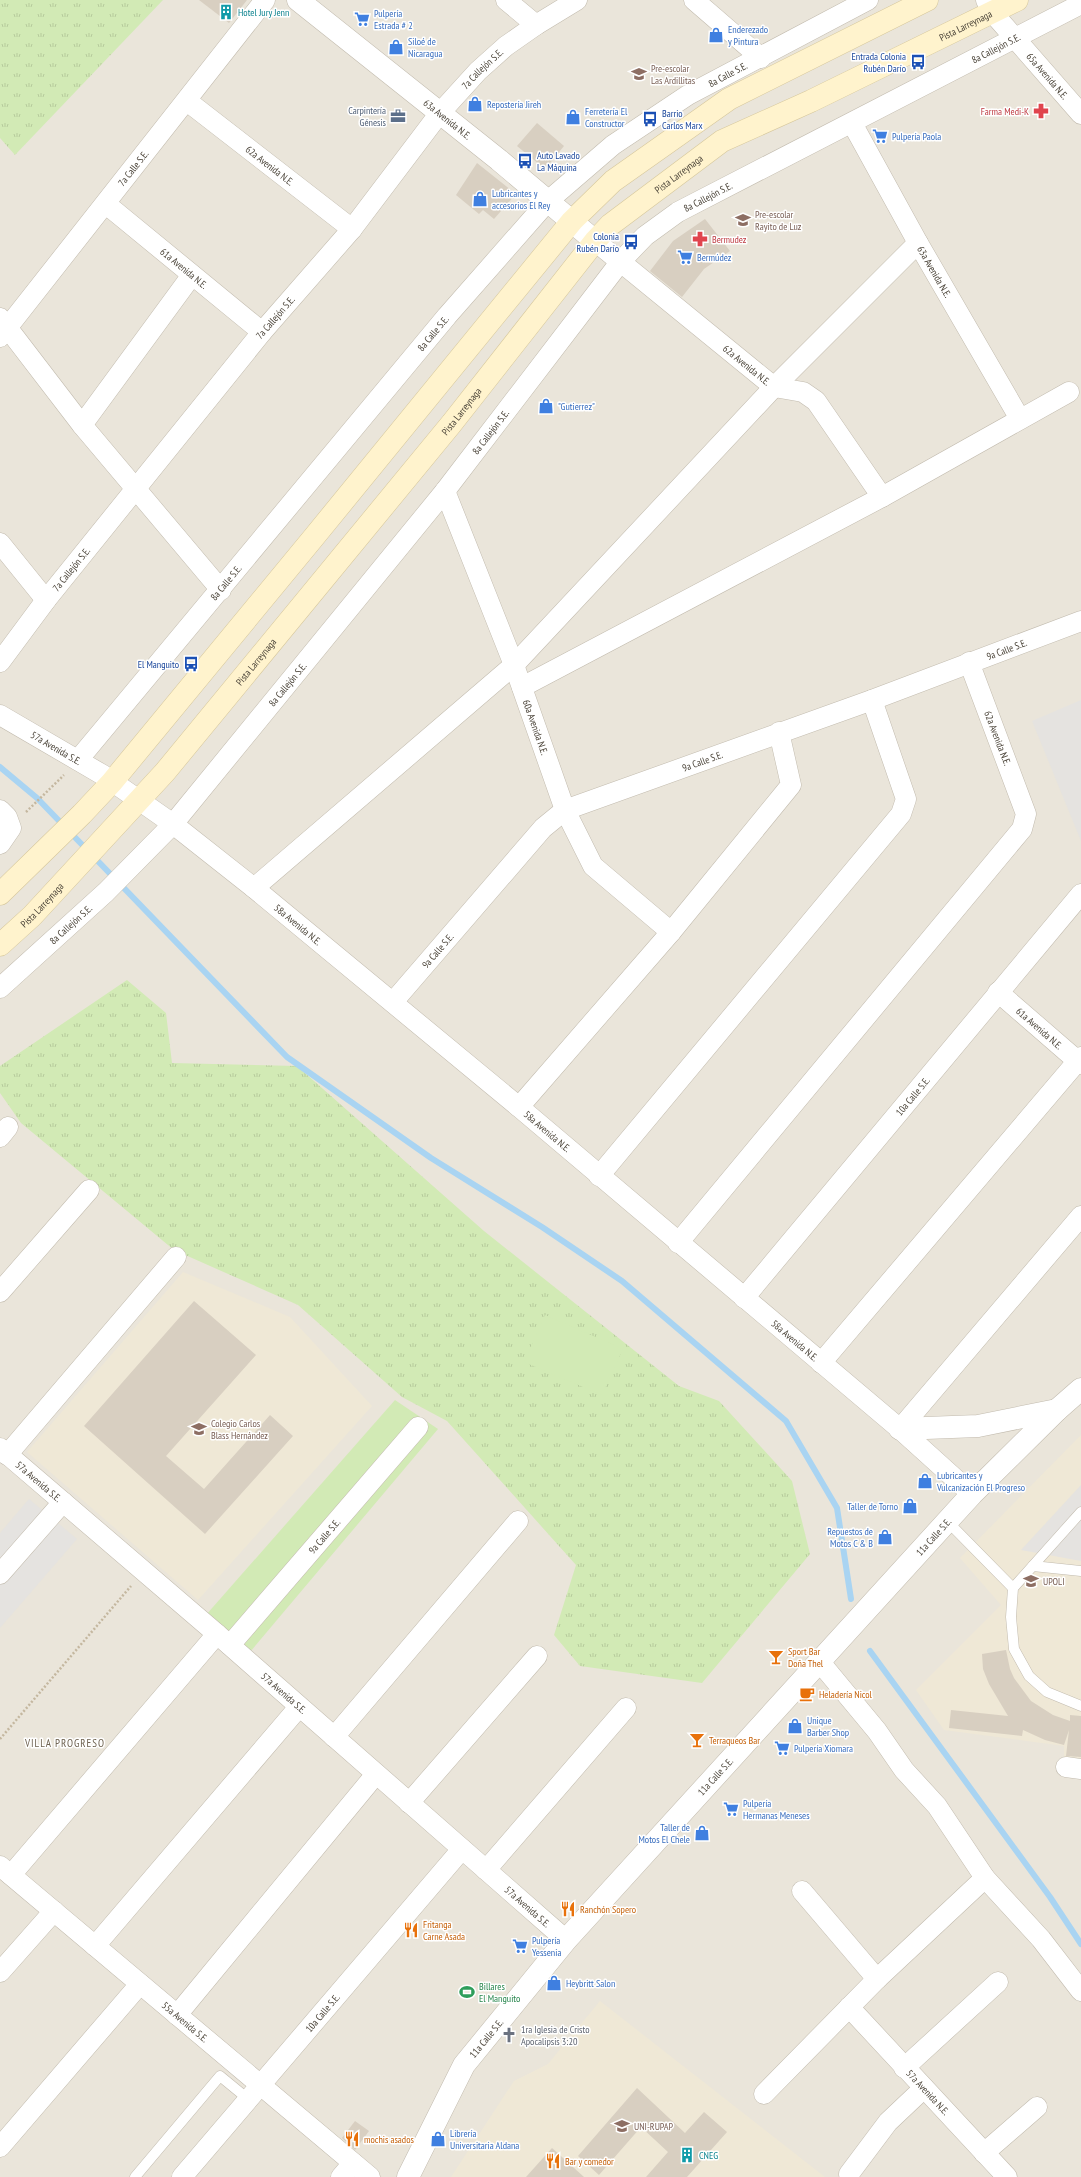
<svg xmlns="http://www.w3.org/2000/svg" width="1081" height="2177" viewBox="0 0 1081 2177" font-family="'PT Sans Narrow',sans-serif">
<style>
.residential{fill:#eae5da}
.education{fill:#efe8d6}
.grass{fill:url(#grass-tufts)}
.pitch{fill:#d2eab5}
.parking{fill:#e5e3e0}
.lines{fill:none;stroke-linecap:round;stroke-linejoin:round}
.stream{stroke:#a9d4f2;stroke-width:6}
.building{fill:#d8cfc1}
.service-casing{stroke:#c2bbae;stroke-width:11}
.minor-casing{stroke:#c2bbae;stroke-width:21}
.tertiary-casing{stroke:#c2bbae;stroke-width:23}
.secondary-casing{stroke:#d6c79b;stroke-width:23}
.path{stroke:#c4b79f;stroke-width:2.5;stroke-dasharray:2 2;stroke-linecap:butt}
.service{stroke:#fff;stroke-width:10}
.minor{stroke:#fff;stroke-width:20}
.tertiary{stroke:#fff;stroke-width:22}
.secondary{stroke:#fff3cd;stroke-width:22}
.labels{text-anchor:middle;stroke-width:3;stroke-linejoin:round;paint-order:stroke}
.culture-label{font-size:10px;fill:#0d838f;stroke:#fff;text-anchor:start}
.shop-label{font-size:10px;fill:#366cbe;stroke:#fff;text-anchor:start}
.street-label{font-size:10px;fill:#4b4439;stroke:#fff}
.transit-label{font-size:10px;fill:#164399;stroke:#fff;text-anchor:end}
.education-label{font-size:10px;fill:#785e54;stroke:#fff;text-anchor:start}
.service-label{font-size:10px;fill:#4e5e75;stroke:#fff;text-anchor:end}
.health-label{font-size:10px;fill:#be3a42;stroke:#fff;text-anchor:end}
.food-label{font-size:10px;fill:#c56008;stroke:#fff;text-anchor:start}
.leisure-label{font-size:10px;fill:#27864d;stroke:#fff;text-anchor:start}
.worship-label{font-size:10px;fill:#5b616d;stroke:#fff;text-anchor:start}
.neighbourhood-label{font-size:11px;letter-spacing:1px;fill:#6e6250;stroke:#fff}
</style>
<defs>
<pattern id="grass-tufts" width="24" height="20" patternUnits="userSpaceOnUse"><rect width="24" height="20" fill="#d2eab5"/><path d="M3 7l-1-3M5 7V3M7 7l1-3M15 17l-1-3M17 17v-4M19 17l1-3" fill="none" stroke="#b6ca9c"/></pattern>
</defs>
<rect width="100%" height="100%" fill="#f6f3ec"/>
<rect class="residential" x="0" y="0" width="1081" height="2177"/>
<g class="education">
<path d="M183 1272 290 1317 372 1406 198 1600 27 1452Z"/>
<path d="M1081 1435V1765L1064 1763V1746L944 1730 916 1690 1001 1605 960 1558Z"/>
<path d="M600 2001 825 2177H451L514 2081 548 2064Z"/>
</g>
<g class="grass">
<path d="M0 0H163L15 155 0 138Z"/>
<path d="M127 980 166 1013 172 1063 297 1066 484 1231 679 1386 719 1401 792 1481 810 1554 702 1683 580 1666 554 1635 576 1565 447 1421 402 1397 298 1305 174 1250 21 1123 0 1093V1066Z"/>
</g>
<g class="pitch">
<path d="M545 1315 623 1349 602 1395 524 1362Z"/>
<path d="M395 1400 438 1429 250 1652 206 1615Z"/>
</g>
<g class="parking">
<path d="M1081 700V841L1032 721Z"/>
<path d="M1081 1485V1561L1021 1550Z"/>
<path d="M29 1499 77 1539 0 1628V1533Z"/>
</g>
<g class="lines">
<g class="stream">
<path d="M0 767 37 798 287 1057 431 1158 542 1227 622 1281 786 1421 837 1508 851 1599"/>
<path d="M870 1651 1050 1897 1081 1944"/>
</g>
</g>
<g class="building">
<path d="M199 0H247L229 23Z"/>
<path d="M537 123 564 146 545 169 517 146Z"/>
<path d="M477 163 516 194 494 219 483 210 479 214 456 195Z"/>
<path d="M705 219 730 251 704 269 682 297 650 271 673 241Z"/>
<path d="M194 1301 256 1355 166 1456 204 1489 270 1415 293 1436 205 1534 84 1426Z"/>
<path d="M1006 1650 1010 1669 1014 1678 1031 1701 1053 1715 1070 1721V1715L1081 1716V1757L1066 1756 1069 1730 1064 1745 1045 1740 1023 1730 1022 1736 949 1728 951 1710 1008 1716 989 1684 983 1669 982 1654Z"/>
<path d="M637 2088 685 2133 704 2112 727 2132 687 2177H646L668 2152 641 2127 599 2175 578 2156Z"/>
<path d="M355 2121 369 2131 355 2150 342 2138Z"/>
<path d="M552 2148 584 2177H526Z"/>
</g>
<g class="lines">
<g class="service-casing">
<g id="service">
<path d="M1081 1512 1013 1588 1011 1617 1014 1649 1029 1676 1047 1692 1081 1706"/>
<path d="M947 1521 1013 1588"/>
<path d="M1033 1566 1081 1571"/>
<path d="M135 2177 220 2076 248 2099"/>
</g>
</g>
<g class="minor-casing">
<g id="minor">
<path d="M506 0 536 25"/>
<path d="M694 0 761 58"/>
<path id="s1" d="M986 0 992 12 1081 114"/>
<path id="s2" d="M187 101 352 229"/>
<path id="s3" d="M852 123 918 243 1020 419"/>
<path id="s4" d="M106 204 262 332"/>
<path id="s5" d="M595 241 774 387 803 392 816 401 882 497"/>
<path d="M0 318 82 425 221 590"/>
<path id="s6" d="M0 337 265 0"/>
<path d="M82 425 192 275"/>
<path id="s7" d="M445 491 514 665 565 810 593 866 671 932"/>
<path d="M0 543 46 600"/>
<path id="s8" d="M0 662 46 600 262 332 352 229 439 114 478 71 506 46 536 25 577 0"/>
<path d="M522 687 882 497 1069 392"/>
<path id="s9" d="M0 715 103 775 173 824 254 888 519 1107 900 1429 972 1494"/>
<path id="s10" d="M78 760 447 316 548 201 613 145 688 95 868 0"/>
<path d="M0 810 7 817 11 828 0 844"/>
<path d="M254 888 514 665 774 387 918 243"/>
<path id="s11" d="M0 988 106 892 173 824 445 491 621 261 645 236 678 212 1081 4"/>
<path id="s12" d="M998 992 1081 1064"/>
<path id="s13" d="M393 1002 543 828 565 810 872 700 1081 621"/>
<path d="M519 1107 671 932 791 785 779 732"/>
<path d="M0 1137 8 1127"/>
<path d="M599 1176 901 814 906 799 872 700"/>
<path d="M678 1243 1022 829 1026 814 969 662"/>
<path d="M0 1292 89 1190"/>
<path id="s14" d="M744 1298 1081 894"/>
<path d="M821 1363 1081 1057"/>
<path d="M900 1429 1081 1216"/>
<path id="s15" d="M0 1448 217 1634 566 1940"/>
<path d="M7 1455 176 1257"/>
<path d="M0 1574 63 1502"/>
<path id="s16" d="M230 1645 418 1427"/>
<path d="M819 1661 877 1731 904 1770 937 1806 985 1878 1041 1939 1081 1991"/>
<path d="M334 1737 518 1521"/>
<path d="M1066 1767 1081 1769"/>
<path d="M409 1803 537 1656"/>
<path id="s17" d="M0 1866 370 2177"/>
<path d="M486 1870 626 1708"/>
<path d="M11 1875 217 1634"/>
<path d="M802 1891 877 1979"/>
<path d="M95 1946 299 1707"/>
<path d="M0 1972 54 1911"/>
<path id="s18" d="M849 2007 1007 2177"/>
<path d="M177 2015 376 1774"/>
<path d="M904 2068 998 1982"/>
<path d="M764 2094 877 1979 985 1878"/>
<path d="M0 2147 140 1984"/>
<path d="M984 2153 1037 2107"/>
<path d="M849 2174 888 2122 924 2088"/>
<path id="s19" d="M182 2177 462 1849"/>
<path d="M341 2177 353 2163"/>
</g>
</g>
<g class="tertiary-casing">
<g id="tertiary">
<path id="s20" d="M298 0 499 160 595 241"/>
<path d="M900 1429 978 1426 1057 1410"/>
<path id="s21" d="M408 2177 464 2065 566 1940 972 1494 1057 1410 1081 1389"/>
</g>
</g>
<g class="secondary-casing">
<g id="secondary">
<path d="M0 894 82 814 112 782 314 537 572 221 613 181 729 99 927 0"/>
<path id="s22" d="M0 945 32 916 165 772 452 423 595 241 610 225 722 141 811 101 1017 0"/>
</g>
</g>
<g class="path">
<path d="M26 812 64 775"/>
<path d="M0 1739 131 1586"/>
</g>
<use href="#service" class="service"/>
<use href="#minor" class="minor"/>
<use href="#tertiary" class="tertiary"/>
<use href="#secondary" class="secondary"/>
</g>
<defs>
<g id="building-bare" transform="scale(1.2)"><path d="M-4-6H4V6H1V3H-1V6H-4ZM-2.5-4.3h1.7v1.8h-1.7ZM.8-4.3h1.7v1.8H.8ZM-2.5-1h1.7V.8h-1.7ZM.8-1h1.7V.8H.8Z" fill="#0f9aa8" stroke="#fff" stroke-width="2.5" paint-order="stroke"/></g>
<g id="supermarket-bare" transform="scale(1.2)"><path d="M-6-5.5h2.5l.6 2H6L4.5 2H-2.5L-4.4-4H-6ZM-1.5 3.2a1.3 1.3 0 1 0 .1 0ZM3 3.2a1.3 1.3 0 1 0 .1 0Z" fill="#3f7fe0" stroke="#fff" stroke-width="2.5" paint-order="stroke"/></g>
<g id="shop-bare" transform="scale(1.2)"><path d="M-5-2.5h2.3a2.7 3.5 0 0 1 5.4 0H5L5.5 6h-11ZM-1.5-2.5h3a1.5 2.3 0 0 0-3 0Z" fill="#3f7fe0" stroke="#fff" stroke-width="2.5" paint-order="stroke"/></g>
<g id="bus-bare" transform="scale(1.2)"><path d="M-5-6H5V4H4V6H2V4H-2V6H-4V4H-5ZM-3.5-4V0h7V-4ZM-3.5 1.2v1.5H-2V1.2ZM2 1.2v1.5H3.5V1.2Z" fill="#1a4fb4" stroke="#fff" stroke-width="2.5" paint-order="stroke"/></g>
<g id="school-bare" transform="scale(1.2)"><path d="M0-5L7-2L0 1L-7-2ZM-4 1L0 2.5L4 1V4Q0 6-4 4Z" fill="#8d6e63" stroke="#fff" stroke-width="2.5" paint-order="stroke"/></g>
<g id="pharmacy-bare" transform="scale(1.2)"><path d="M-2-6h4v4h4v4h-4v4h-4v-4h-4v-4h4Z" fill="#e0444e" stroke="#fff" stroke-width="2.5" paint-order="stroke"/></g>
<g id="office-bare" transform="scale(1.2)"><path d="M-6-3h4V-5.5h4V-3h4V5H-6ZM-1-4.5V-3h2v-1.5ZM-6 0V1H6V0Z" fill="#5c6f8a" stroke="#fff" stroke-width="2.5" paint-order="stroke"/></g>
<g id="university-bare" transform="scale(1.2)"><path d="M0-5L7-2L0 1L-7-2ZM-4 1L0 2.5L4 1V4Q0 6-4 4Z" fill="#8d6e63" stroke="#fff" stroke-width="2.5" paint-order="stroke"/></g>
<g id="bar-bare" transform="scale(1.2)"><path d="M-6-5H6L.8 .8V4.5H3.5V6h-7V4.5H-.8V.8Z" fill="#e8710a" stroke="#fff" stroke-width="2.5" paint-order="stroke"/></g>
<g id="cafe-bare" transform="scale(1.2)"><path d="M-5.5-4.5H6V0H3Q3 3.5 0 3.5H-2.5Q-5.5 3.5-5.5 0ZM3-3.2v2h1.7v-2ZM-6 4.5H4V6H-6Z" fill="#e8710a" stroke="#fff" stroke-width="2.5" paint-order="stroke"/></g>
<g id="restaurant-bare" transform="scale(1.2)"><path d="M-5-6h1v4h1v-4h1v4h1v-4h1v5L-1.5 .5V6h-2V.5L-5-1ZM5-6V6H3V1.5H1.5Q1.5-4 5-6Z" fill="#e8710a" stroke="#fff" stroke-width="2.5" paint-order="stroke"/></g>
<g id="stadium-bare" transform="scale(1.2)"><path d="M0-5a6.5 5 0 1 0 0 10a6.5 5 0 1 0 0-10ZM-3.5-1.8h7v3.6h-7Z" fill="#2e9e5b" stroke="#fff" stroke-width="2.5" paint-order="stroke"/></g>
<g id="church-bare" transform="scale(1.2)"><path d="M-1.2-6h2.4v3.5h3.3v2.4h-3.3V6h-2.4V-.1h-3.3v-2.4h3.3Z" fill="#6b7280" stroke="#fff" stroke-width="2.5" paint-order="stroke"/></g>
</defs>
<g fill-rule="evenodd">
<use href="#building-bare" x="226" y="12"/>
<use href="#supermarket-bare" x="362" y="19"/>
<use href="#shop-bare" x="716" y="35"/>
<use href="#shop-bare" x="396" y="47"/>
<use href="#bus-bare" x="918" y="62"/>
<use href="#school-bare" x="639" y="74"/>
<use href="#shop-bare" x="475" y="104"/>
<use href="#pharmacy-bare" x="1041" y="111"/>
<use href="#office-bare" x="398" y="116"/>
<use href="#shop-bare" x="573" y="117"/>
<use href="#bus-bare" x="650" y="119"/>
<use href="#supermarket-bare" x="880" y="136"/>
<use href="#bus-bare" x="525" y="161"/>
<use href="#shop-bare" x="480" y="199"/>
<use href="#school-bare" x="743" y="220"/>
<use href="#pharmacy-bare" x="700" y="239"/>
<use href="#bus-bare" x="631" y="242"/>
<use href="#supermarket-bare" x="685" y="257"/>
<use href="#shop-bare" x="546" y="406"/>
<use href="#bus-bare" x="191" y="664"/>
<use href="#school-bare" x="199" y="1429"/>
<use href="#shop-bare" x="925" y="1481"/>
<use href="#shop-bare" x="910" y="1506"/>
<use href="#shop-bare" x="885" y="1537"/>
<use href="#university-bare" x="1031" y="1581"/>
<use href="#bar-bare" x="776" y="1657"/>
<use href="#cafe-bare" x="807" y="1694"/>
<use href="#shop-bare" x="795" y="1726"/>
<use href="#bar-bare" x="697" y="1740"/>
<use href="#supermarket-bare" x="782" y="1748"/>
<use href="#supermarket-bare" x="731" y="1809"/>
<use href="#shop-bare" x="702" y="1833"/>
<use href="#restaurant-bare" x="568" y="1909"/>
<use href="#restaurant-bare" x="411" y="1930"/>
<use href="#supermarket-bare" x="520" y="1946"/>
<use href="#shop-bare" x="554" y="1983"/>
<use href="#stadium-bare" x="467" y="1992"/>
<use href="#church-bare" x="509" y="2035"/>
<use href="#university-bare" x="622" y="2126"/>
<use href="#restaurant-bare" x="352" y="2139"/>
<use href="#shop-bare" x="438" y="2139"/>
<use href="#building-bare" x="687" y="2155"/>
<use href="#restaurant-bare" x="553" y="2161"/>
</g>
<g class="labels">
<g class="culture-label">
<text x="238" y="16">Hotel Jury Jenn</text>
<text x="699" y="2159">CNEG</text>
</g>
<g class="shop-label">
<text x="374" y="17">Pulpería<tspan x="374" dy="12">Estrada # 2</tspan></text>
<text x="728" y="33">Enderezado<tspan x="728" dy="12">y Pintura</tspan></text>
<text x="408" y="45">Siloé de<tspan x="408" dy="12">Nicaragua</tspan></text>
<text x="487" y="108">Repostería Jireh</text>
<text x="585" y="115">Ferretería El<tspan x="585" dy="12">Constructor</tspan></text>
<text x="892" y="140">Pulpería Paola</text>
<text x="492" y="197">Lubricantes y<tspan x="492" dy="12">accesorios El Rey</tspan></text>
<text x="697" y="261">Bermúdez</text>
<text x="558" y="410">"Gutierrez"</text>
<text x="937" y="1479">Lubricantes y<tspan x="937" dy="12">Vulcanización El Progreso</tspan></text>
<text x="898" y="1510" text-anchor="end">Taller de Torno</text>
<text x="873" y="1535" text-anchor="end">Repuestos de<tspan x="873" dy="12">Motos C &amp; B</tspan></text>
<text x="807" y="1724">Unique<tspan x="807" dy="12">Barber Shop</tspan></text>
<text x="794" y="1752">Pulpería Xiomara</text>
<text x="743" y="1807">Pulpería<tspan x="743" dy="12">Hermanas Meneses</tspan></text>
<text x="690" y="1831" text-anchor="end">Taller de<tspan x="690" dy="12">Motos El Chele</tspan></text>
<text x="532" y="1944">Pulpería<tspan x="532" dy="12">Yessenia</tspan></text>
<text x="566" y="1987">Heybritt Salon</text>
<text x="450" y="2137">Librería<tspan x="450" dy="12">Universitaria Aldana</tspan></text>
</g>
<g class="street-label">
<text dy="4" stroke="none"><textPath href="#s22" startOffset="1354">Pista Larreynaga</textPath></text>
<text dy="4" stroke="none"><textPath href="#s11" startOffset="1391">8a Callejón S.E.</textPath></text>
<text dy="4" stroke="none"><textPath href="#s8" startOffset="765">7a Callejón S.E.</textPath></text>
<text dy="4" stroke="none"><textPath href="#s10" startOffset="951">8a Calle S.E.</textPath></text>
<text dy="4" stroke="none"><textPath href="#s1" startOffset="98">65a Avenida N.E.</textPath></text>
<text dy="4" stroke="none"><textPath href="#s20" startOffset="191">63a Avenida N.E.</textPath></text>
<text dy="4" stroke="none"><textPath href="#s2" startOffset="105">62a Avenida N.E.</textPath></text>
<text dy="4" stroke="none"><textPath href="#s6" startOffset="215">7a Calle S.E.</textPath></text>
<text dy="4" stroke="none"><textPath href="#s22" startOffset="1030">Pista Larreynaga</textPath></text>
<text dy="4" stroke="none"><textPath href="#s11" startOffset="1067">8a Callejón S.E.</textPath></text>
<text dy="4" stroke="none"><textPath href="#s4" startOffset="101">61a Avenida N.E.</textPath></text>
<text dy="4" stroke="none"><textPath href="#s3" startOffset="170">63a Avenida N.E.</textPath></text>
<text dy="4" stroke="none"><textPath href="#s8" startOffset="441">7a Callejón S.E.</textPath></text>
<text dy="4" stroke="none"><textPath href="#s10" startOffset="555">8a Calle S.E.</textPath></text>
<text dy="4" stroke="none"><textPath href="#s5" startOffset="196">62a Avenida N.E.</textPath></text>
<text dy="4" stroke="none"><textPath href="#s22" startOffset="706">Pista Larreynaga</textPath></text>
<text dy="4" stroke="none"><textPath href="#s11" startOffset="743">8a Callejón S.E.</textPath></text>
<text dy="4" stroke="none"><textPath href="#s8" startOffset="117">7a Callejón S.E.</textPath></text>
<text dy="4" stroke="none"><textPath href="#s10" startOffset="231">8a Calle S.E.</textPath></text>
<text dy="4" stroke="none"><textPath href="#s13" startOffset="728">9a Calle S.E.</textPath></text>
<text dy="4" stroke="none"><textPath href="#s22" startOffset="382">Pista Larreynaga</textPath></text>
<text dy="4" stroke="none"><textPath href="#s11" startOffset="419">8a Callejón S.E.</textPath></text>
<text dy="4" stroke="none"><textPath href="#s7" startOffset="253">60a Avenida N.E.</textPath></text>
<text transform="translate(998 738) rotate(69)" y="4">62a Avenida N.E.</text>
<text dy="4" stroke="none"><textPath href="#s9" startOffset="65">57a Avenida S.E.</textPath></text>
<text dy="4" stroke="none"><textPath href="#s13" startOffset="404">9a Calle S.E.</textPath></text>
<text dy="4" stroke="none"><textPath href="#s22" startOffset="58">Pista Larreynaga</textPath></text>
<text dy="4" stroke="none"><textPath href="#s11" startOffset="95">8a Callejón S.E.</textPath></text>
<text dy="4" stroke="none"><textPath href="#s9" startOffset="365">58a Avenida N.E.</textPath></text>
<text dy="4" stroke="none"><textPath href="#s13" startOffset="68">9a Calle S.E.</textPath></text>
<text dy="4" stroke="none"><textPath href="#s12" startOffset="55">61a Avenida N.E.</textPath></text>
<text dy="4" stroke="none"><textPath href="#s14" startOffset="263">10a Calle S.E.</textPath></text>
<text dy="4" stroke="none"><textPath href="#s9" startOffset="689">58a Avenida N.E.</textPath></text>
<text dy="4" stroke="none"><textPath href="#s9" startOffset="1013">58a Avenida N.E.</textPath></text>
<text dy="4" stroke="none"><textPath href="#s15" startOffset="51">57a Avenida S.E.</textPath></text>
<text dy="4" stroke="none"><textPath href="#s16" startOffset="144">9a Calle S.E.</textPath></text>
<text dy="4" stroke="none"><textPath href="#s21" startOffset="832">11a Calle S.E.</textPath></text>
<text dy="4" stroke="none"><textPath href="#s15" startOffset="375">57a Avenida S.E.</textPath></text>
<text dy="4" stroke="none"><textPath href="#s21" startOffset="508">11a Calle S.E.</textPath></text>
<text dy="4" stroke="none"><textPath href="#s15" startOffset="699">57a Avenida S.E.</textPath></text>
<text dy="4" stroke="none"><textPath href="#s19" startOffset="216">10a Calle S.E.</textPath></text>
<text dy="4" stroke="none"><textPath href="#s17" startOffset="242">55a Avenida S.E.</textPath></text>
<text dy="4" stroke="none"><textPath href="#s21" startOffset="160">11a Calle S.E.</textPath></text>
<text dy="4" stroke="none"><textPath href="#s18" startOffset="116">57a Avenida N.E.</textPath></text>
</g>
<g class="transit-label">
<text x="906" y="60">Entrada Colonia<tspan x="906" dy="12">Rubén Darío</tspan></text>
<text x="662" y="117" text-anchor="start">Barrio<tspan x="662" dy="12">Carlos Marx</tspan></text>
<text x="537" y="159" text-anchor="start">Auto Lavado<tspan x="537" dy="12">La Máquina</tspan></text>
<text x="619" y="240">Colonia<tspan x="619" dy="12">Rubén Darío</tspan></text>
<text x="179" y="668">El Manguito</text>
</g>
<g class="education-label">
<text x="651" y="72">Pre-escolar<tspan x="651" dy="12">Las Ardillitas</tspan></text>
<text x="755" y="218">Pre-escolar<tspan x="755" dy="12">Rayito de Luz</tspan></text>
<text x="211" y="1427">Colegio Carlos<tspan x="211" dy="12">Blass Hernández</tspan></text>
<text x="1043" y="1585">UPOLI</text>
<text x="634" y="2130">UNI-RUPAP</text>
</g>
<g class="service-label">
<text x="386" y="114">Carpintería<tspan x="386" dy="12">Génesis</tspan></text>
</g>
<g class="health-label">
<text x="1029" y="115">Farma Medi-K</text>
<text x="712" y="243" text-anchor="start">Bermudez</text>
</g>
<g class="food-label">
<text x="788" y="1655">Sport Bar<tspan x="788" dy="12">Doña Thel</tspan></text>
<text x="819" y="1698">Heladería Nicol</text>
<text x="709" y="1744">Terraqueos Bar</text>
<text x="580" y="1913">Ranchón Sopero</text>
<text x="423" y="1928">Fritanga<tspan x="423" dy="12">Carne Asada</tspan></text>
<text x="364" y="2143">mochis asados</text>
<text x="565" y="2165">Bar y comedor</text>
</g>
<g class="leisure-label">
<text x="479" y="1990">Billares<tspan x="479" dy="12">El Manguito</tspan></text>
</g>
<g class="worship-label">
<text x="521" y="2033">1ra Iglesia de Cristo<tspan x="521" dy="12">Apocalipsis 3:20</tspan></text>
</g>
<g class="neighbourhood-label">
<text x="65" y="1747">VILLA PROGRESO</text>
</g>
</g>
</svg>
